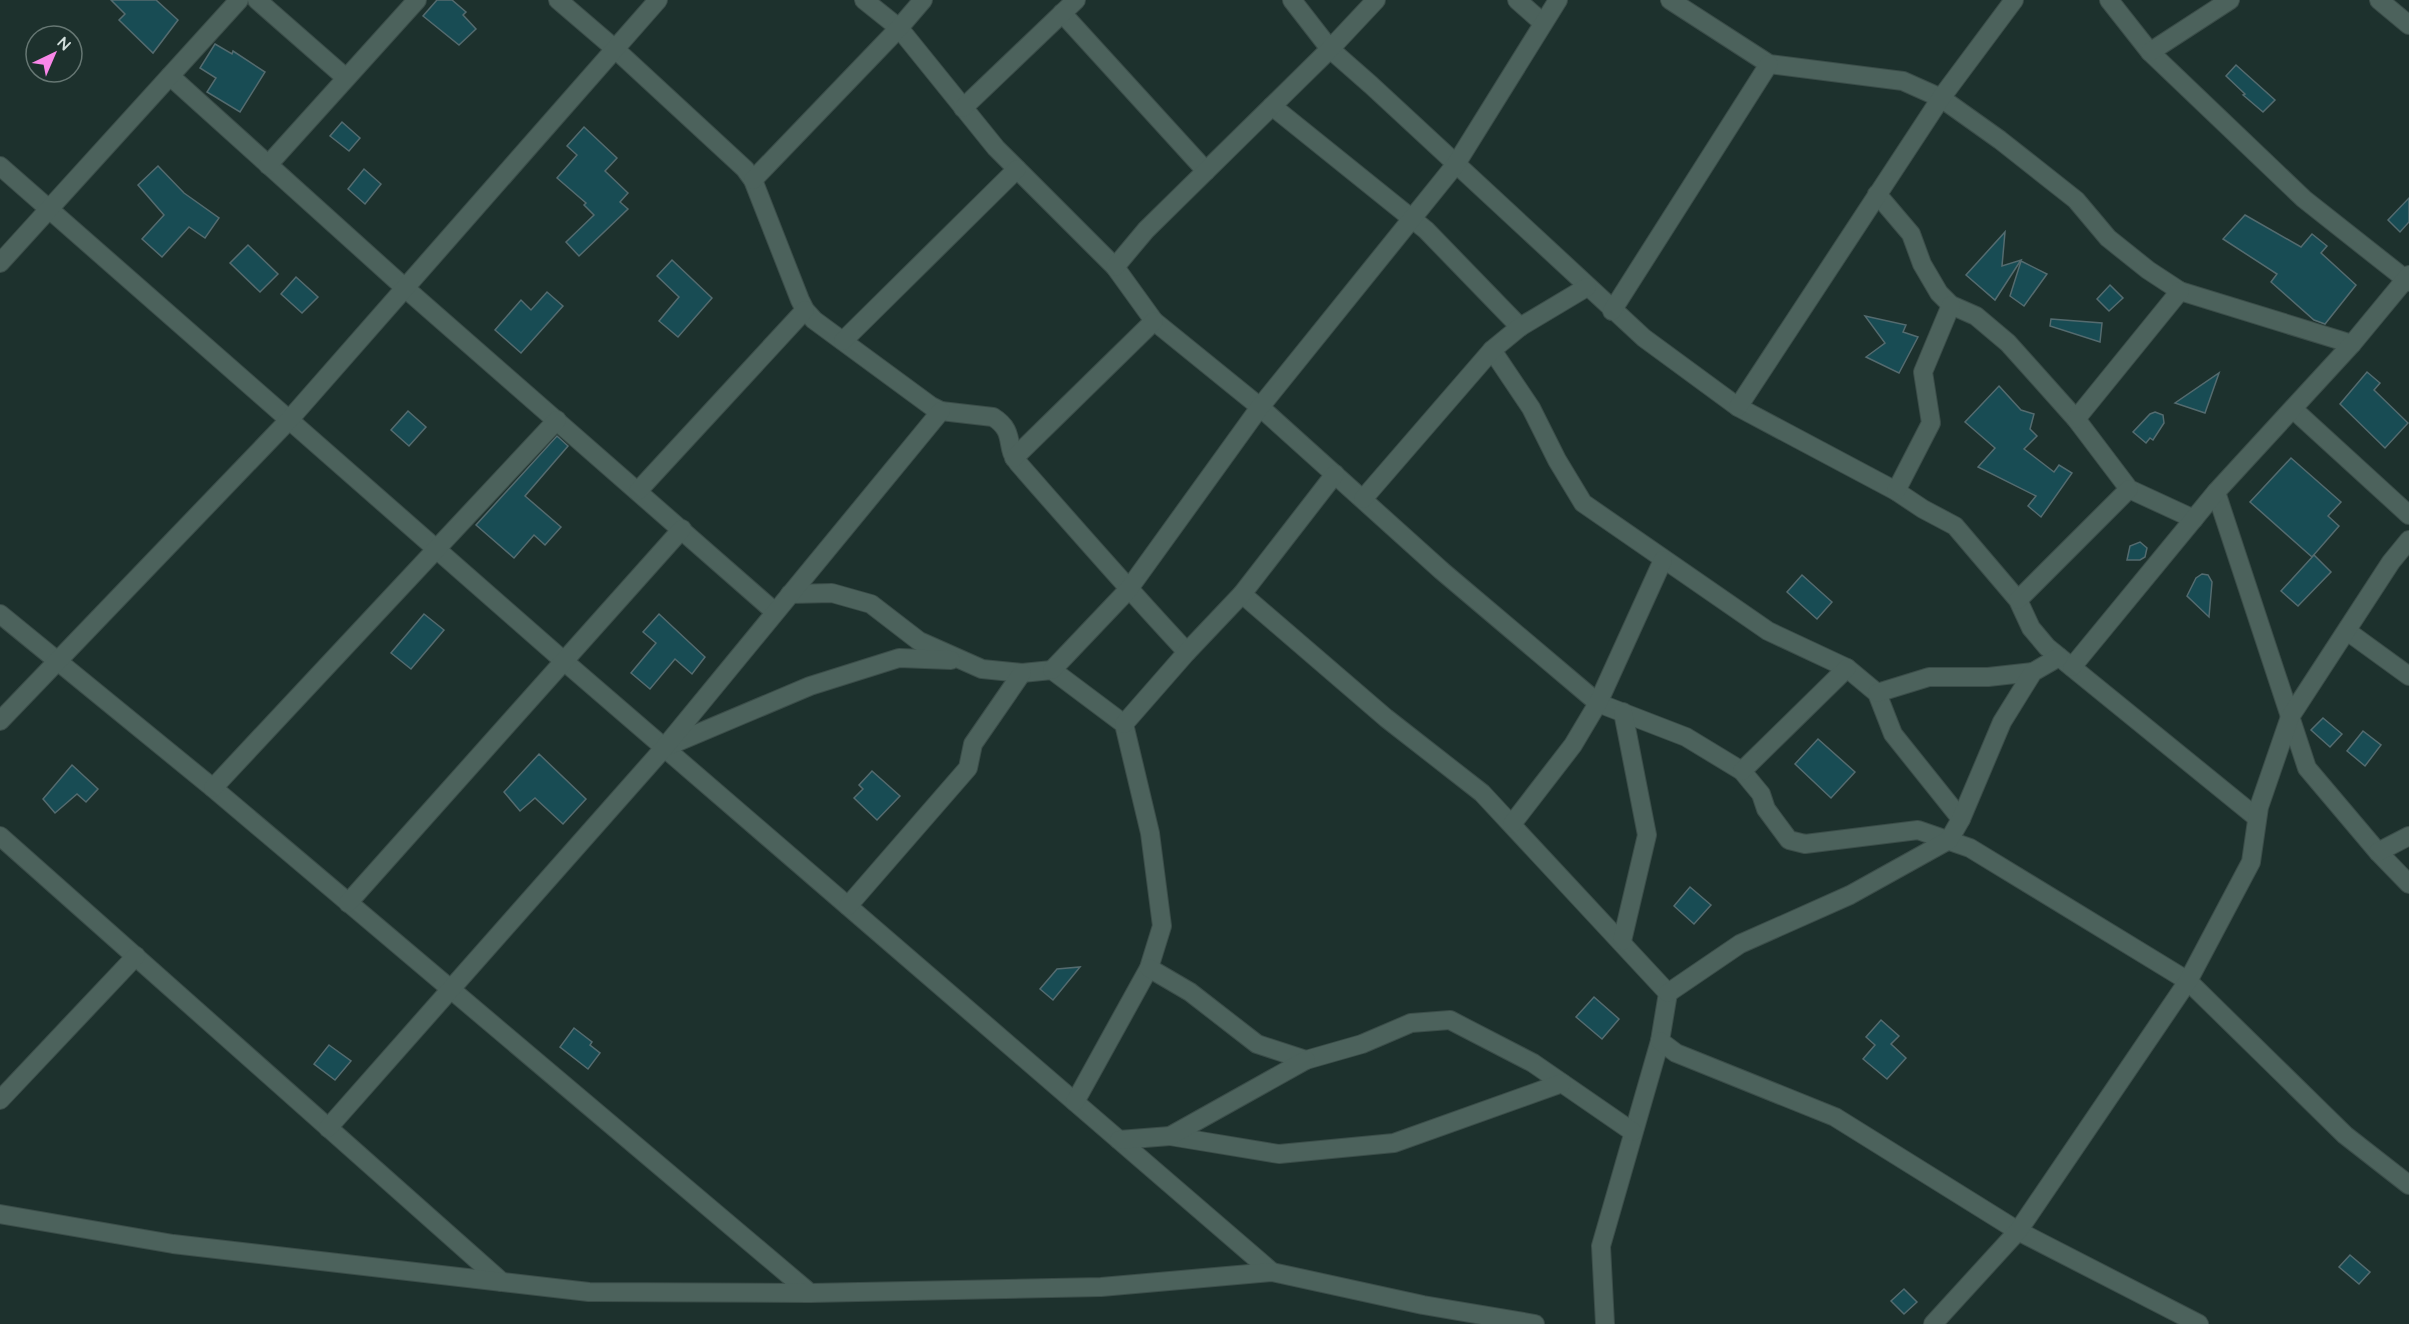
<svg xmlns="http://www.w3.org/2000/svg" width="2409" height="1324" viewBox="0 0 2409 1324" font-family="Quicksand,sans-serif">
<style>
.building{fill:#184c54;stroke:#546b6f;stroke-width:1.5}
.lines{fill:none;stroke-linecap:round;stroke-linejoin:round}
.street-casing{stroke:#3b4d49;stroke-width:20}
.street{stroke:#4c625c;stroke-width:18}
</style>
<rect width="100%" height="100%" fill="#1d312d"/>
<g class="building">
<path d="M111 0H156L178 20 153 53 119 20 125 14Z"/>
<path d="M437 0H452L466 12 463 15 476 29 459 45 423 16Z"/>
<path d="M215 44 232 54 233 51 265 72 240 112 207 92 216 78 200 68Z"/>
<path d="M2236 65 2275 100 2263 112 2243 95 2245 94 2226 76Z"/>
<path d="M342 122 360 138 349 151 330 136Z"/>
<path d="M584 127 617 158 605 171 628 193 620 202 628 209 579 256 566 242 594 215 584 205 586 203 557 178 577 155 567 146Z"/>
<path d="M158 166 184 193 219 218 205 238 189 227 162 257 142 239 164 215 138 185Z"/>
<path d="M364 169 381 184 365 204 348 189Z"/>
<path d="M2409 198V222L2400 232 2388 220Z"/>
<path d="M2245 215 2301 247 2312 234 2327 246 2321 253 2356 285 2325 324 2314 320 2271 282 2277 274 2223 239Z"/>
<path d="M2005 232 2002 266 2021 260 1995 300 1966 275Z"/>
<path d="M248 245 278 274 260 292 230 263Z"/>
<path d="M672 260 712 298 678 337 659 321 679 297 657 276Z"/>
<path d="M2021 261 2047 274 2024 306 2010 296Z"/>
<path d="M296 277 318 297 302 313 281 294Z"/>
<path d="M2110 285 2123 298 2109 311 2097 299Z"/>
<path d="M547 292 563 306 521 353 495 330 521 300 531 310Z"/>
<path d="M1865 316 1906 325 1903 332 1918 337 1899 373 1866 357 1885 343Z"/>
<path d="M2051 319 2102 323 2100 342 2050 326Z"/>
<path d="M2367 372 2380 383 2374 390 2408 423 2385 448 2340 404Z"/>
<path d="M2219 373 2205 413 2175 403Z"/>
<path d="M1999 386 2021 410 2034 414 2030 429 2037 436 2024 449 2054 472 2059 465 2072 473 2041 517 2028 506 2036 496 1978 467 1995 448 1965 422Z"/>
<path d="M408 411 426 427 409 446 391 430Z"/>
<path d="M2155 412 2163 415 2164 423 2153 440 2150 438 2146 443 2133 432 2150 414Z"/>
<path d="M557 436 568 446 525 496 561 527 545 545 534 535 514 558 476 525Z"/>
<path d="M2291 458 2341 502 2328 516 2339 526 2312 557 2250 502Z"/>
<path d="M2140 542 2147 548 2145 557 2140 560H2127L2130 546Z"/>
<path d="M2314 555 2331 572 2298 606 2281 591Z"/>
<path d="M2202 574 2208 575 2212 582 2209 617 2187 596 2196 578Z"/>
<path d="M1802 575 1832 602 1817 619 1787 592Z"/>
<path d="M424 614 444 630 411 669 391 653Z"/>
<path d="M659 614 705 657 692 674 675 659 650 689 631 673 656 643 643 632Z"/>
<path d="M2323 718 2342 734 2330 747 2311 730Z"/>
<path d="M2363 731 2381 745 2365 766 2347 751Z"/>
<path d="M1818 739 1855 772 1831 798 1795 764Z"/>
<path d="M539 754 586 799 563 824 535 798 520 811 504 792Z"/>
<path d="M72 765 98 789 86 802 77 794 55 813 43 799Z"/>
<path d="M872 771 900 796 877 820 854 798 863 789 859 785Z"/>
<path d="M1690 887 1711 905 1694 924 1674 906Z"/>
<path d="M1080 967 1053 1000 1040 989 1057 969Z"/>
<path d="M1594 997 1619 1019 1602 1039 1576 1017Z"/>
<path d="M1881 1020 1899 1036 1891 1044 1906 1058 1887 1079 1863 1059 1875 1045 1866 1037Z"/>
<path d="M574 1028 592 1042 590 1045 600 1053 588 1069 560 1047Z"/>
<path d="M329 1045 351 1061 335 1080 314 1064Z"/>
<path d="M2350 1255 2370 1272 2359 1284 2339 1267Z"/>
<path d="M1904 1289 1917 1302 1904 1314 1891 1301Z"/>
</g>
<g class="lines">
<g class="street-casing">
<g id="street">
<path d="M257 0 346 78"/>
<path d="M558 0 614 48 745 169 753 180 800 300 805 310 814 320 931 406 941 411 993 417C1017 432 1004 447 1018 463 1074 527 1129 590 1187 652"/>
<path d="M864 0 899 28 996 148 1115 267 1154 321 1260 407 1442 571 1598 703 1686 737 1742 771 1761 794 1766 809 1789 840 1805 844 1918 830 1970 848 2188 981 2345 1135 2409 1185"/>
<path d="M1292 0 1330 49 1371 85 1644 338 1738 407 1896 491 1923 509 1955 526 2018 600 2031 628 2047 647 2256 817"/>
<path d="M1517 0 1543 23"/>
<path d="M1670 0 1769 64 1903 81 1941 98 2000 140 2076 200 2108 238 2148 270 2180 291 2352 344"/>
<path d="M2109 0 2150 52 2304 199 2409 282"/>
<path d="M2379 0 2409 25"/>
<path d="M1062 13 1206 171"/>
<path d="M2150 52 2230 0"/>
<path d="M170 76 405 288 775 612"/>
<path d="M1272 106 1426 230 1520 327"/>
<path d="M963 108 1076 0"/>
<path d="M268 165 417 0"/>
<path d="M0 166 565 662 1272 1272"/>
<path d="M753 180 899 28 923 0"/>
<path d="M1877 194 1911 234 1922 264 1939 293 1951 305 1976 316 2008 343 2076 419 2129 489 2194 519"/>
<path d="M0 263 239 0"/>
<path d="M1115 267 1146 230 1330 49 1376 0"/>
<path d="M1612 311 1769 64"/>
<path d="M843 341 1017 169"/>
<path d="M1492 350 1531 408 1557 460 1583 503 1768 631 1847 668 1877 693 1893 734 1961 819"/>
<path d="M1738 407 1941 98 2014 0"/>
<path d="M2293 409 2409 515"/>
<path d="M2076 419 2180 291"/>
<path d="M1014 458 1154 321"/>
<path d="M638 491 805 310"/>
<path d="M1896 491 1931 423 1923 372 1951 305"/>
<path d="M2216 492 2307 768 2378 852 2409 884"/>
<path d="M1363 499 1492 350 1520 327 1587 287"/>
<path d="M790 594 832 593 871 604 919 641 982 669 1022 673 1052 670 1124 724 1150 833 1162 926 1149 968 1075 1102"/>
<path d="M1242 594 1386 718 1482 793 1668 993 1660 1041 1601 1246 1605 1324"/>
<path d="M2018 600 2129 489"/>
<path d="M0 614 213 788 810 1293"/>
<path d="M2347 631 2409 676"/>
<path d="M2072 667 2216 492 2352 344 2409 275"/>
<path d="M1052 670 1128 590 1260 407 1456 164 1558 0"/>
<path d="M1877 693 1929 677H1988L2033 672"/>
<path d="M0 721 289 420 658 0"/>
<path d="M1124 724 1187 652 1242 594 1335 474"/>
<path d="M668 746 810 686 899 658 951 660"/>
<path d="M1742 771 1847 668"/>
<path d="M213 788 557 420"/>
<path d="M1512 824 1573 745 1598 703 1663 560"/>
<path d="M0 836 502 1282"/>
<path d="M2378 852 2409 836"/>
<path d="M348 903 682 529"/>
<path d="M848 906 968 768 973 744 1022 673"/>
<path d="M1622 941 1647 835 1623 712"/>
<path d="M1149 968 1190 992 1257 1044 1306 1060 1362 1044 1411 1023 1450 1020 1533 1063 1633 1132"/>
<path d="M1668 993 1740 944 1850 895 1949 840 1961 819 2002 722 2033 672 2059 657"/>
<path d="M1660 1041 1676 1053 1835 1117 2018 1231 2199 1324"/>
<path d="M0 1100 136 956"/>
<path d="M328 1128 664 748 941 411"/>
<path d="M1170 1136 1279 1154 1394 1143 1562 1083"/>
<path d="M1119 1140 1170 1136 1306 1060"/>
<path d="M0 1214 173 1244 589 1292 810 1293 1101 1287 1272 1272 1423 1305 1535 1324"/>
<path d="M1933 1324 2018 1231 2188 981 2251 862 2259 807 2290 717 2391 562 2409 540"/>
</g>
</g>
<use href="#street" class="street"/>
</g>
<g transform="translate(54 54) rotate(44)"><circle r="28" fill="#1d312d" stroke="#667773" stroke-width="1.5"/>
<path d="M0-4.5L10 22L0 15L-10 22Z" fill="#f987e8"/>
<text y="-9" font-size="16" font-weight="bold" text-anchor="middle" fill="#d3e0dd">N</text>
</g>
</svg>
